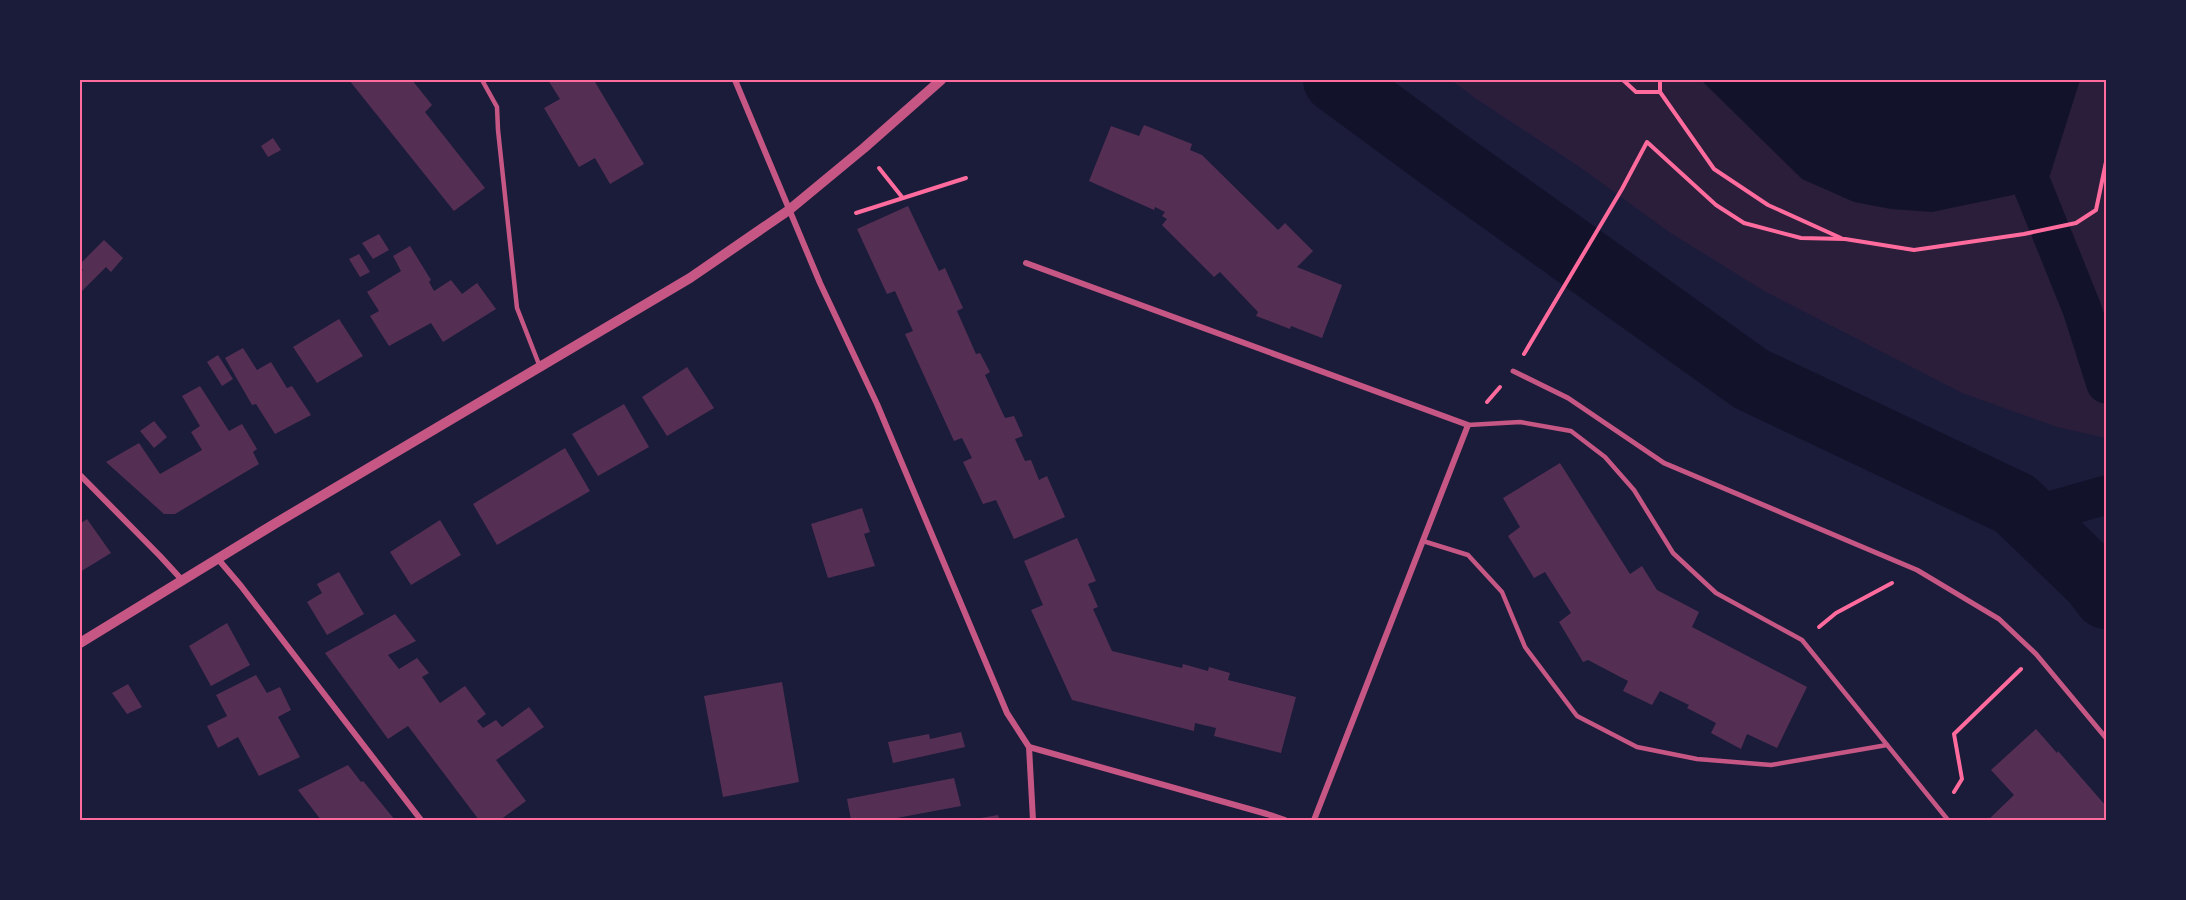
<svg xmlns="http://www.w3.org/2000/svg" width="2186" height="900" viewBox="0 0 2186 900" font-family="'Exo 2',sans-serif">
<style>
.green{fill:#2a1e3b}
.water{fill:#12122b}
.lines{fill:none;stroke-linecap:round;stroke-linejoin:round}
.canal{stroke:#12122b;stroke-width:39}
.river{stroke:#12122b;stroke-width:66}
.building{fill:#542f53}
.path{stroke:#ff6b9d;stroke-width:4}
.service{stroke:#c65784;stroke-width:4.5}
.pedestrian{stroke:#c65784;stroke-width:5}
.minor{stroke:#c65784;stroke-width:6}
.tertiary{stroke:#c65784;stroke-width:10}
.neatline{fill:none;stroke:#ff6b9d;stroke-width:2}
</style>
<rect width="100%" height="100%" fill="#1b1b3a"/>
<path class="green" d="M1451 80H2106V438L2057 427 1962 393 1764 291 1669 232 1581 168 1475 98Z"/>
<path class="water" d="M1701 80H2080L2050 175 2013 195 1932 212 1891 209 1854 202 1802 179Z"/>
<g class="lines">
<g class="canal">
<path d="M2032 185 2082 309 2106 384"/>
<path d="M2029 517 2106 495"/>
</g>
<path class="river" d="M1336 80 1442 158 1751 379 2015 504 2094 580 2106 596"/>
</g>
<g class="building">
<path d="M349 80H412L432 105 425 112 485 188 454 211Z"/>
<path d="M548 80H599L595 82 644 164 610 184 595 158 579 167 544 108 560 99Z"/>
<path d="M1144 125 1192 144 1190 150 1202 155 1278 230 1285 223 1313 251 1297 267 1342 285 1322 338 1291 326 1290 329 1256 316 1258 312 1220 272 1214 277 1162 225 1167 219 1162 216 1165 212 1155 207 1154 210 1089 181 1111 126 1139 136Z"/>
<path d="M273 138 281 150 268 157 261 146Z"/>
<path d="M908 206 939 271 945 268 963 308 957 311 976 354 980 353 990 372 985 375 1005 418 1014 416 1023 436 1015 439 1025 461 1031 460 1039 480 1047 476 1065 517 1014 539 996 500 983 504 963 462 972 458 962 438 954 441 905 334 913 331 895 291 887 294 857 229Z"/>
<path d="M379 234 389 250 373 259 362 243Z"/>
<path d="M104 240 123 258 111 272 106 267 80 293V273L83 270 80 264Z"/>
<path d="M410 246 431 280 429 282 434 291 451 280 462 294 477 283 496 309 443 342 431 323 389 346 370 316 379 311 367 292 401 271 393 256Z"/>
<path d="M359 254 370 272 360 277 349 259Z"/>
<path d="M339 319 363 356 317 383 293 347Z"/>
<path d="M243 348 257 370 271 362 287 388 292 386 311 415 275 434 256 404 252 405 225 358Z"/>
<path d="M218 355 233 379 222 386 207 362Z"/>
<path d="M687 367 714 408 667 436 642 397Z"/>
<path d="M200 386 229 431 242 424 257 449 253 452 259 464 175 514H164L106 462 139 443 160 474 202 450 191 432 200 426 182 396Z"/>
<path d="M624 404 649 447 598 476 572 434Z"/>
<path d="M154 421 167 437 154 448 140 431Z"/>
<path d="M565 448 590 491 497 545 473 504Z"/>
<path d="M1560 463 1630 574 1642 566 1657 590 1699 612 1692 627 1807 687 1777 748 1747 734 1741 749 1711 733 1716 723 1687 708 1689 705 1660 691 1652 705 1623 691 1628 681 1588 660 1583 662 1559 622 1571 613 1545 572 1534 578 1508 536 1520 527 1503 498Z"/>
<path d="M862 508 870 532 864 534 875 566 828 578 811 524Z"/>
<path d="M87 519 111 553 80 572V524Z"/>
<path d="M440 520 461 555 411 585 390 552Z"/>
<path d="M1077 538 1096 581 1088 584 1098 607 1093 609 1112 651 1182 668 1183 664 1208 671 1209 667 1230 673 1228 680 1296 697 1281 753 1214 736 1216 728 1195 723 1194 731 1072 700 1031 610 1043 605 1024 561Z"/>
<path d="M339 572 364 614 327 635 307 602 322 593 317 584Z"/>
<path d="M395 614 416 641 388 655 399 669 417 658 429 673 422 677 440 703 465 686 486 714 477 721 483 728 496 720 502 727 529 707 544 727 496 760 526 801 500 820H479L408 726 388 739 325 653Z"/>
<path d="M227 623 250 665 211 686 189 646Z"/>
<path d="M256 675 267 693 280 687 291 710 278 717 300 757 259 776 238 737 218 748 207 726 227 716 216 695Z"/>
<path d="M782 682 799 782 723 797 704 696Z"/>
<path d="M128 684 142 707 127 714 112 693Z"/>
<path d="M2036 729 2057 753 2058 751 2106 806V820H1988L2014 795 1991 770Z"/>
<path d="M961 732 965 747 893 763 888 742 929 734 930 739Z"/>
<path d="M348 765 361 782 363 781 395 820H321L298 790Z"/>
<path d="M954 778 961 806 886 820H851L847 799Z"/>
<path d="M998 815 1000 820H976L975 819Z"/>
</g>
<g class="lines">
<g class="path">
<path d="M1623 80 1636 92H1660L1714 169 1768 205 1841 238"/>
<path d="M1660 80V92"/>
<path d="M879 168 902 197"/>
<path d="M856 213 966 178"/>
<path d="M1524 354 1622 189 1647 142 1716 205 1744 223 1801 238 1845 239 1914 250 2024 234 2076 223 2096 210 2106 162"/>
<path d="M1487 402 1500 387"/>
<path d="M1819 627 1836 613 1892 583"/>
<path d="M1954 792 1962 779 1954 734 2021 669"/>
</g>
<g class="service">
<path d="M482 80 497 107 498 130 517 308 540 367"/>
<path d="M1468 425 1520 422 1571 431 1605 457 1634 490 1673 553 1716 593 1802 640 1948 820"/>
<path d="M1423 541 1468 555 1502 592 1525 647 1577 716 1637 747 1697 759 1771 765 1887 745"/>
</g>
<path class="pedestrian" d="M1513 371 1568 398 1664 463 1917 570 1999 619 2036 654 2106 738"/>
<g class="minor">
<path d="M735 80 820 283 877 404 1007 713 1029 747 1033 820"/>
<path d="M1026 263 1468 425 1314 820"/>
<path d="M80 475 160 556 182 580"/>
<path d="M218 559 241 586 421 820"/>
<path d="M1029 747 1267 814 1285 820"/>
</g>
<path class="tertiary" d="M80 643 276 523 690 278 789 210 864 148 941 80"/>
</g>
<rect width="2186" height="900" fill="none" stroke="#1b1b3a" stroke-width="162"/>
<rect x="81" y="81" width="2024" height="738" class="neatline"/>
</svg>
